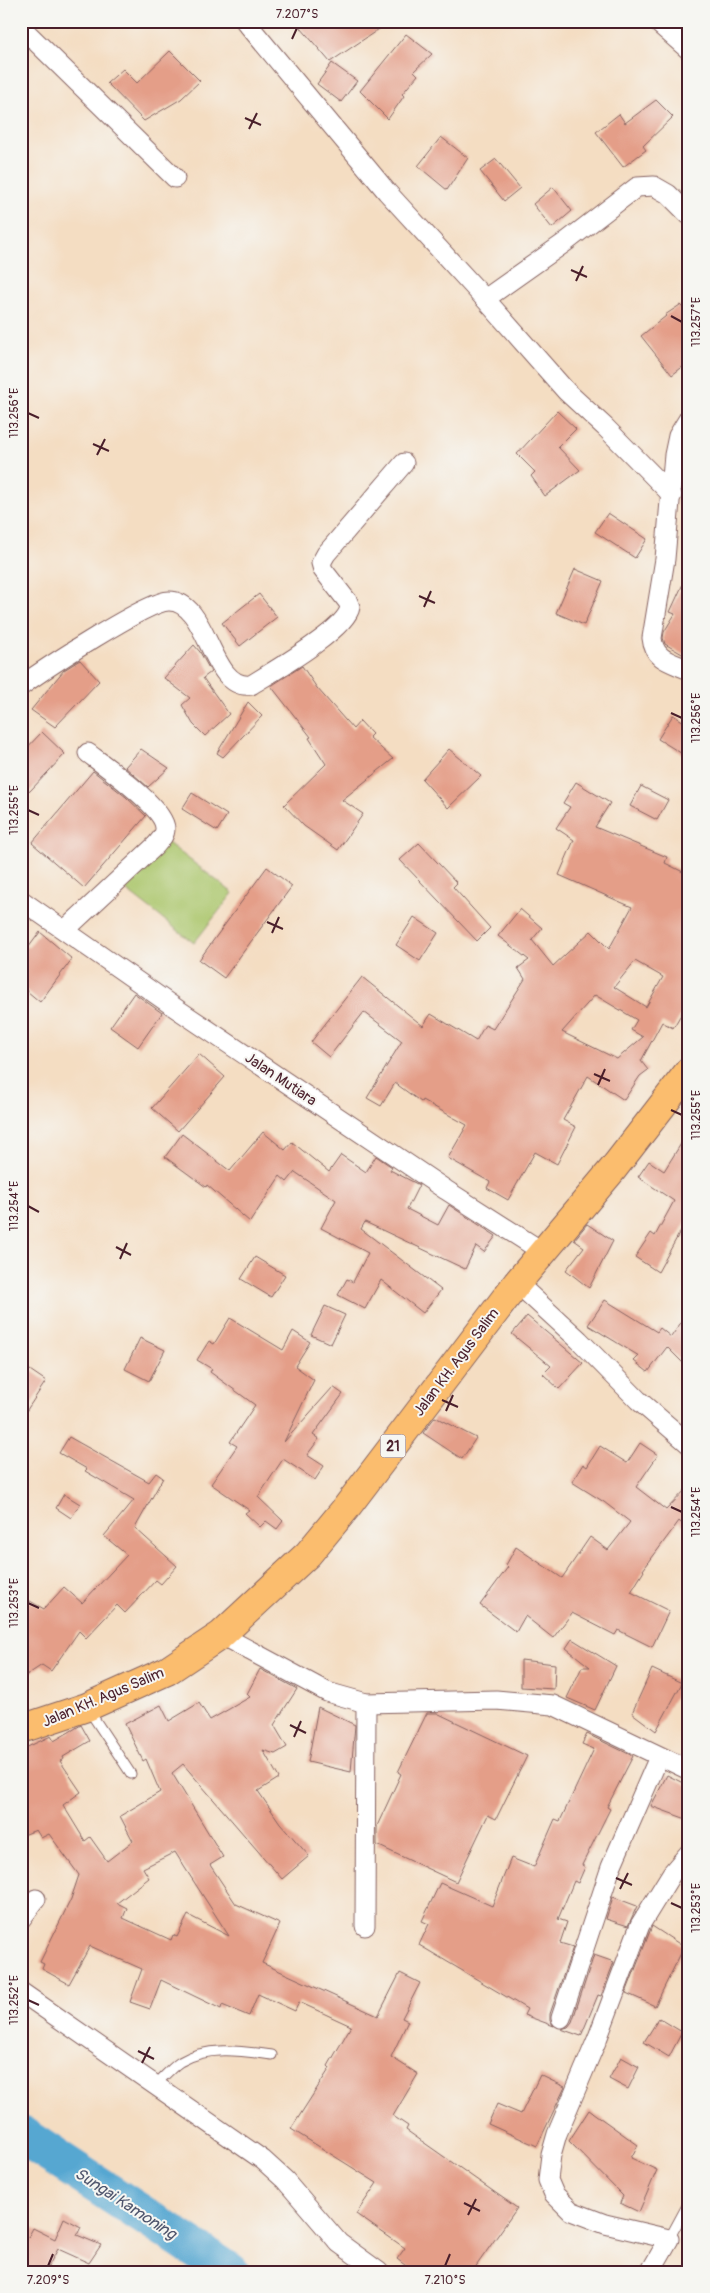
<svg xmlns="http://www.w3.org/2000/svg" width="710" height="2293" viewBox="0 0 710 2293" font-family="Pangolin,sans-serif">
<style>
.green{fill:#abc66c;stroke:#7a724c}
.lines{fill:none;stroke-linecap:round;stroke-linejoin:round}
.river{stroke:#57a7d1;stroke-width:39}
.building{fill:#e49e88;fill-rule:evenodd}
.lane-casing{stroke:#866260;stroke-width:11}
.street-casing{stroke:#866260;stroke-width:21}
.highway-casing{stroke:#866260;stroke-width:30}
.lane{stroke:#fff;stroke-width:9}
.street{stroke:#fff;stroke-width:19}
.highway{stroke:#fbbd6e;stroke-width:28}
.ticks{fill:none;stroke:#4a1f2b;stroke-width:2}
.labels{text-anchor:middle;stroke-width:4;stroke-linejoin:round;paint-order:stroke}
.shield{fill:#f6f6f2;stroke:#7e6067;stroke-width:1}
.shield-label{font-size:14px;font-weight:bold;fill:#4a1f2b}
.street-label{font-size:15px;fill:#4a1f2b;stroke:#f6f6f2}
.water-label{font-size:16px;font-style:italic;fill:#4f556d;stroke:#f6f6f2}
.neatline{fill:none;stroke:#4a1f2b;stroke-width:2}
.ticks-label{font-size:12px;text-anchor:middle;fill:#4a1f2b}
</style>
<rect width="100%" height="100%" fill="#f6f6f2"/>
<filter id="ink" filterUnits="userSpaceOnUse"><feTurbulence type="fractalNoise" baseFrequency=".02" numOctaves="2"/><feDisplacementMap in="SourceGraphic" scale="10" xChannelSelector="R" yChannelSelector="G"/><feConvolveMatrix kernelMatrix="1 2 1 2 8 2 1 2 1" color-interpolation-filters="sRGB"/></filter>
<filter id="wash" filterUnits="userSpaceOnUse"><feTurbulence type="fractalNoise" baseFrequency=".0096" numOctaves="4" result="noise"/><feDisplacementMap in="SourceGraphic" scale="20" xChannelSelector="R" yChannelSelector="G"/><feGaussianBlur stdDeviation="1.12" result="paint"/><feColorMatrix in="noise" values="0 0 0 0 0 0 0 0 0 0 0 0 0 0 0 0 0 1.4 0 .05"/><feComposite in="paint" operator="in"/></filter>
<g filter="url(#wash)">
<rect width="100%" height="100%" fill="#f4ddc2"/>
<path class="green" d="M155 833 233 893 194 943 117 883Z"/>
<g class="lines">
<path class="river" d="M21 2135 230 2272"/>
</g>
<g id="blocks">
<g class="building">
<path d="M295 21H391L330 62Z"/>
<path d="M406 34 432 54 414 71 418 75 402 94 404 96 388 119 360 91Z"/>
<path d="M170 51 200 81 181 99 144 121 107 83 123 69 137 83Z"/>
<path d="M332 63 357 81 341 102 317 84Z"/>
<path d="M656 100 673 117 643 146 646 150 623 167 596 132 619 114 625 123Z"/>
<path d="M441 137 468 158 447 190 418 166Z"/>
<path d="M496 159 520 188 504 201 480 171Z"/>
<path d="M553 187 572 211 552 228 533 204Z"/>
<path d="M680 305 689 314V362L672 375 641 336 666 316 665 315Z"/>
<path d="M557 411 576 429 558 447 580 470 545 496 531 476 535 472 517 454Z"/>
<path d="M608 513 647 539 635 558 595 532Z"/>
<path d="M575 569 603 581 584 625 556 613Z"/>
<path d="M689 571V658L665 644 663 638 664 632 675 614 670 612Z"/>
<path d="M259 594 277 617 240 646 222 623Z"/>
<path d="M194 645 200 652 211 672 203 678 229 714 205 736 193 724 182 705 190 698 164 678Z"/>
<path d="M80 660 99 681 55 727 31 710 64 670Z"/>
<path d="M302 666 317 688 353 729 360 721 372 734 369 737 393 759 342 800 363 814 338 850 304 826 284 805 326 764 309 738 311 737 271 686Z"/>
<path d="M248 702 262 716 223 757 217 753Z"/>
<path d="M673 715 689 725V758L658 739Z"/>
<path d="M42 732 65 754 30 791 21 782V754Z"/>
<path d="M141 749 169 768 148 787 125 767Z"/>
<path d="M449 749 481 776 448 808 422 779Z"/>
<path d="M93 771 126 797 146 816 84 888 32 843Z"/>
<path d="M576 782 610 803 595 827 667 857 665 863 689 875V1001L673 1028 662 1022 641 1061 648 1070 640 1076 624 1100 588 1076 563 1120 576 1127 557 1164 535 1152 508 1200 487 1188 490 1182 448 1158 467 1125 422 1100 421 1102 395 1083 381 1106 367 1098 402 1041 364 1012 329 1057 311 1042 362 977 423 1026 431 1014 476 1041 485 1025 493 1029 525 979 518 968 529 960 498 936 520 909 542 928 532 940 553 966 591 931 609 949 632 907 559 875 574 840 556 828 570 807 563 803ZM635 961 663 977 646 1007 614 987ZM595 995 637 1020 631 1030 643 1037 617 1059 562 1032Z"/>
<path d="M641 786 668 800 657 820 630 806Z"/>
<path d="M192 793 227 815 217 831 182 809Z"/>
<path d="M419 843 457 883 453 887 490 928 477 941 400 860Z"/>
<path d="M267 867 292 886 224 978 199 960Z"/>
<path d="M414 917 438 933 420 961 396 945Z"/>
<path d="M40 932 72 959 40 1002 21 986V941L28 948Z"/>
<path d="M134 993 162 1013 138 1047 110 1027Z"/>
<path d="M199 1054 225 1077 178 1131 152 1108Z"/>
<path d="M689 1131V1216L658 1272 635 1257 651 1233 655 1236 674 1201 638 1177 649 1161 664 1171Z"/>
<path d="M263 1132 285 1150 292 1142 329 1172 341 1155 366 1172 376 1156 392 1167 390 1170 419 1185 407 1209 438 1225 449 1205 496 1236 484 1252 476 1246 465 1269 365 1222 361 1229 441 1290 423 1313 381 1280 365 1309 338 1295 347 1279 353 1282 368 1253 321 1228 336 1200 295 1172 287 1182 280 1176 250 1222 207 1185 206 1187 165 1157 182 1134 230 1171Z"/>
<path d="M587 1224 613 1241 589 1288 566 1270 584 1247 574 1240Z"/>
<path d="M255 1257 285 1275 271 1297 241 1279Z"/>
<path d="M605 1300 657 1332 660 1328 671 1337 689 1311V1369L667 1347 648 1372 634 1361 639 1356 588 1325Z"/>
<path d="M325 1306 345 1315 331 1344 311 1335Z"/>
<path d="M527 1316 583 1363 559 1389 543 1374 551 1366 512 1334Z"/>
<path d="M230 1318 283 1350 293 1331 310 1342 295 1366 314 1380 284 1442 333 1387 343 1394 313 1435 319 1439 307 1455 324 1466 315 1480 283 1459 258 1497 283 1521 277 1529 266 1521 260 1527 245 1513 249 1510 211 1484 237 1446 230 1442 255 1405 210 1372 212 1369 197 1360 209 1341 214 1344Z"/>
<path d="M140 1338 165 1350 149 1381 125 1369Z"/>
<path d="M21 1364 46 1381 21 1419Z"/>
<path d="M435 1417 476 1438 462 1459 423 1433Z"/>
<path d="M69 1437 149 1482 156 1473 163 1478 135 1528 177 1566 161 1584 156 1580 125 1613 117 1605 86 1638 79 1631 51 1671 42 1665 21 1679V1596L44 1609 64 1587 82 1603 127 1555 104 1536 134 1500 85 1471 87 1469 59 1453Z"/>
<path d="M640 1443 658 1455 636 1487 666 1510 689 1486V1530L679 1521 643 1570 644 1571 631 1592 669 1611 652 1647 618 1630 615 1635 572 1613 553 1638 525 1616 516 1632 480 1605 508 1567 506 1565 516 1547 562 1578 590 1537 608 1550 630 1522 604 1502 572 1482 583 1464 587 1467 600 1446 627 1463Z"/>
<path d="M64 1494 80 1504 71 1518 56 1508Z"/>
<path d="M572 1639 616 1666 595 1710 567 1698 582 1667H590L566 1648Z"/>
<path d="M521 1660 555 1664 554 1689 521 1687Z"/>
<path d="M260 1669 297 1689 274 1725 287 1747 275 1754 263 1750 279 1778 258 1791 280 1823 309 1856 282 1879 183 1764 172 1773 223 1857 210 1865 236 1904 280 1924 262 1963 378 2016 400 1973 420 1983 402 2018 408 2021 391 2057 418 2074 393 2116 408 2126 406 2130 517 2208 472 2272H414L397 2259 405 2248 356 2214 377 2183 291 2129 330 2068 328 2066 351 2026 299 2002 295 2011 258 1994 249 2016 222 2005 221 2009 161 1980 150 2009 130 2002 142 1969 90 1946 69 1984 42 1969 44 1964 40 1962 71 1899 79 1875 49 1834 41 1838 36 1830 21 1836V1750L51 1736 54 1741 81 1725 90 1741 63 1757 64 1759 60 1761 81 1792 63 1805 85 1841 90 1837 107 1861 133 1841 120 1816 160 1792 146 1759 143 1761 125 1724 161 1705 169 1721 199 1703 210 1720 250 1697 247 1694ZM175 1852 185 1868 229 1936 188 1915 177 1937 173 1935 171 1940 123 1918 127 1908 117 1903 149 1878 143 1868Z"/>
<path d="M652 1669 682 1683 656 1731 632 1713Z"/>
<path d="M318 1707 355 1725 351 1772 308 1762Z"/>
<path d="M427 1713H437L527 1756 496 1819 488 1815 456 1882 377 1845V1826L401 1774 398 1772Z"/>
<path d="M587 1734 633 1756 607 1807 610 1809 582 1865 585 1867 578 1883 574 1881 558 1919 567 1922 560 1943 573 1947 550 2014V2021L554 2026 524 2015 527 2009 419 1945 429 1924 422 1921 440 1883 492 1906 511 1858 534 1867 555 1819 560 1821 594 1749 582 1744Z"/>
<path d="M667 1775 689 1786V1820L651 1806Z"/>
<path d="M613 1897 637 1906 628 1926 606 1919Z"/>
<path d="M652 1926 684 1947 655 2006 626 1993Z"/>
<path d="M594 1955 614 1962 601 1996 598 1995 581 2036 561 2029 568 2027 572 2022Z"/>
<path d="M659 2018 682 2032 669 2057 644 2042Z"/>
<path d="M621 2057 639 2067 628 2089 609 2079Z"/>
<path d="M540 2075 565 2087 537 2146 488 2124 497 2104 521 2114Z"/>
<path d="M589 2110 638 2145 631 2158 657 2170 639 2212 620 2203 623 2196 569 2141Z"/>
<path d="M64 2218 81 2227 77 2235 101 2245 89 2263 58 2249 45 2272H21V2251L33 2228 55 2239Z"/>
</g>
</g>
</g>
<g filter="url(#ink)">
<use href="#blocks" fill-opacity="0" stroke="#866260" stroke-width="1"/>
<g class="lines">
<g class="lane-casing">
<g id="lane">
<path d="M88 1709 131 1774"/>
<path d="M154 2086C163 2078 171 2068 180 2062 207 2045 243 2051 272 2055"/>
<path d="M669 2239 689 2202"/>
</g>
</g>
<g class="street-casing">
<g id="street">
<path d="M245 21 387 192 485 299 566 391 605 427 672 495"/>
<path d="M656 21 689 50"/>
<path d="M21 27 175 178"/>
<path d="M485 299 567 241 637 187 654 186 668 194 689 215"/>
<path d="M689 418 678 436 674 455 665 559 652 638C654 660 671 662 689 670"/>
<path d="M21 686C43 670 147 601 169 601 209 601 210 691 251 685 272 672 347 629 350 607L348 602 323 570 321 563 326 554 404 463"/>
<path d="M21 900 177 1009 446 1190 543 1252"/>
<path d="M65 930 155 846C159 841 165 836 165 829 166 809 105 766 88 753"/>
<path d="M517 1283 579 1340 638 1400 689 1444"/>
<path d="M221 1635 327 1692 366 1703 496 1700 553 1705 689 1770"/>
<path d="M21 1919 36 1899"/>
<path d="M365 1926 366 1703"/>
<path d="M21 1992 263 2160 285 2180 339 2243 379 2272"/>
<path d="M561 2018 611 1867 659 1757"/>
<path d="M650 2272 669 2239 605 2224 571 2211 554 2194 548 2180 551 2155 557 2134 598 2037 640 1925 672 1873 689 1853"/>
</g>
</g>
<g class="highway-casing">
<path id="highway" d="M21 1729 87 1707 167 1671 221 1635 308 1554 346 1508 517 1283 613 1169 689 1071"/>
</g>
<use href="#lane" class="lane"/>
<use href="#street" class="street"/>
<use href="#highway" class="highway"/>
</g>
</g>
<path class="ticks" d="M292 39 297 28M245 118 261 125M249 129 257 113M571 270 587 277M576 281 583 266M671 316 682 322M28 413 39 418M93 444 109 451M97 455 105 439M419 596 435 603M424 607 431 591M671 713 682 718M28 810 39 815M267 922 283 929M272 933 279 917M594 1074 610 1081M598 1085 605 1069M671 1110 682 1115M28 1206 39 1212M116 1247 131 1255M120 1259 127 1243M442 1400 458 1407M446 1411 453 1395M671 1507 682 1512M28 1603 39 1608M290 1725 306 1733M294 1737 301 1721M616 1878 632 1885M620 1889 628 1873M671 1903 682 1908M28 2000 39 2005M138 2051 154 2059M142 2063 150 2047M464 2203 480 2211M468 2215 476 2199M48 2266 53 2254M445 2266 450 2254"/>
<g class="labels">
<rect class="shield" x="380.5" y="1434.5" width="25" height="23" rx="4"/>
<g class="shield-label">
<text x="393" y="1451">21</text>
</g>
<g class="street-label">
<text transform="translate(281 1079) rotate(34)" y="5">Jalan Mutiara</text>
<text transform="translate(456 1362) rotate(-53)" y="5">Jalan KH. Agus Salim</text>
<text transform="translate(103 1697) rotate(-23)" y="5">Jalan KH. Agus Salim</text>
</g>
<g class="water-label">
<text transform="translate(126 2203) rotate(33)" y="6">Sungai Kamoning</text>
</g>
</g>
<rect width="710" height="2293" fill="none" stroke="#f6f6f2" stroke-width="55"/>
<rect x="28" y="28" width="654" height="2238" class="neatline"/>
<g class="ticks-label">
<text x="297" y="18">7.207°S</text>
<text transform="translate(696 322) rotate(-90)" y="4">113.257°E</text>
<text transform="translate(14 413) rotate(-90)" y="4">113.256°E</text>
<text transform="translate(696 718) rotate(-90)" y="4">113.256°E</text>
<text transform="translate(14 810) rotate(-90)" y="4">113.255°E</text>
<text transform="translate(696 1115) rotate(-90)" y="4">113.255°E</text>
<text transform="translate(14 1206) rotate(-90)" y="4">113.254°E</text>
<text transform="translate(696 1512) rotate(-90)" y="4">113.254°E</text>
<text transform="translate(14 1603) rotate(-90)" y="4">113.253°E</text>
<text transform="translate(696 1908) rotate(-90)" y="4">113.253°E</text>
<text transform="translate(14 2000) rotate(-90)" y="4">113.252°E</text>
<text x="48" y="2284">7.209°S</text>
<text x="445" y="2284">7.210°S</text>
</g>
</svg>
